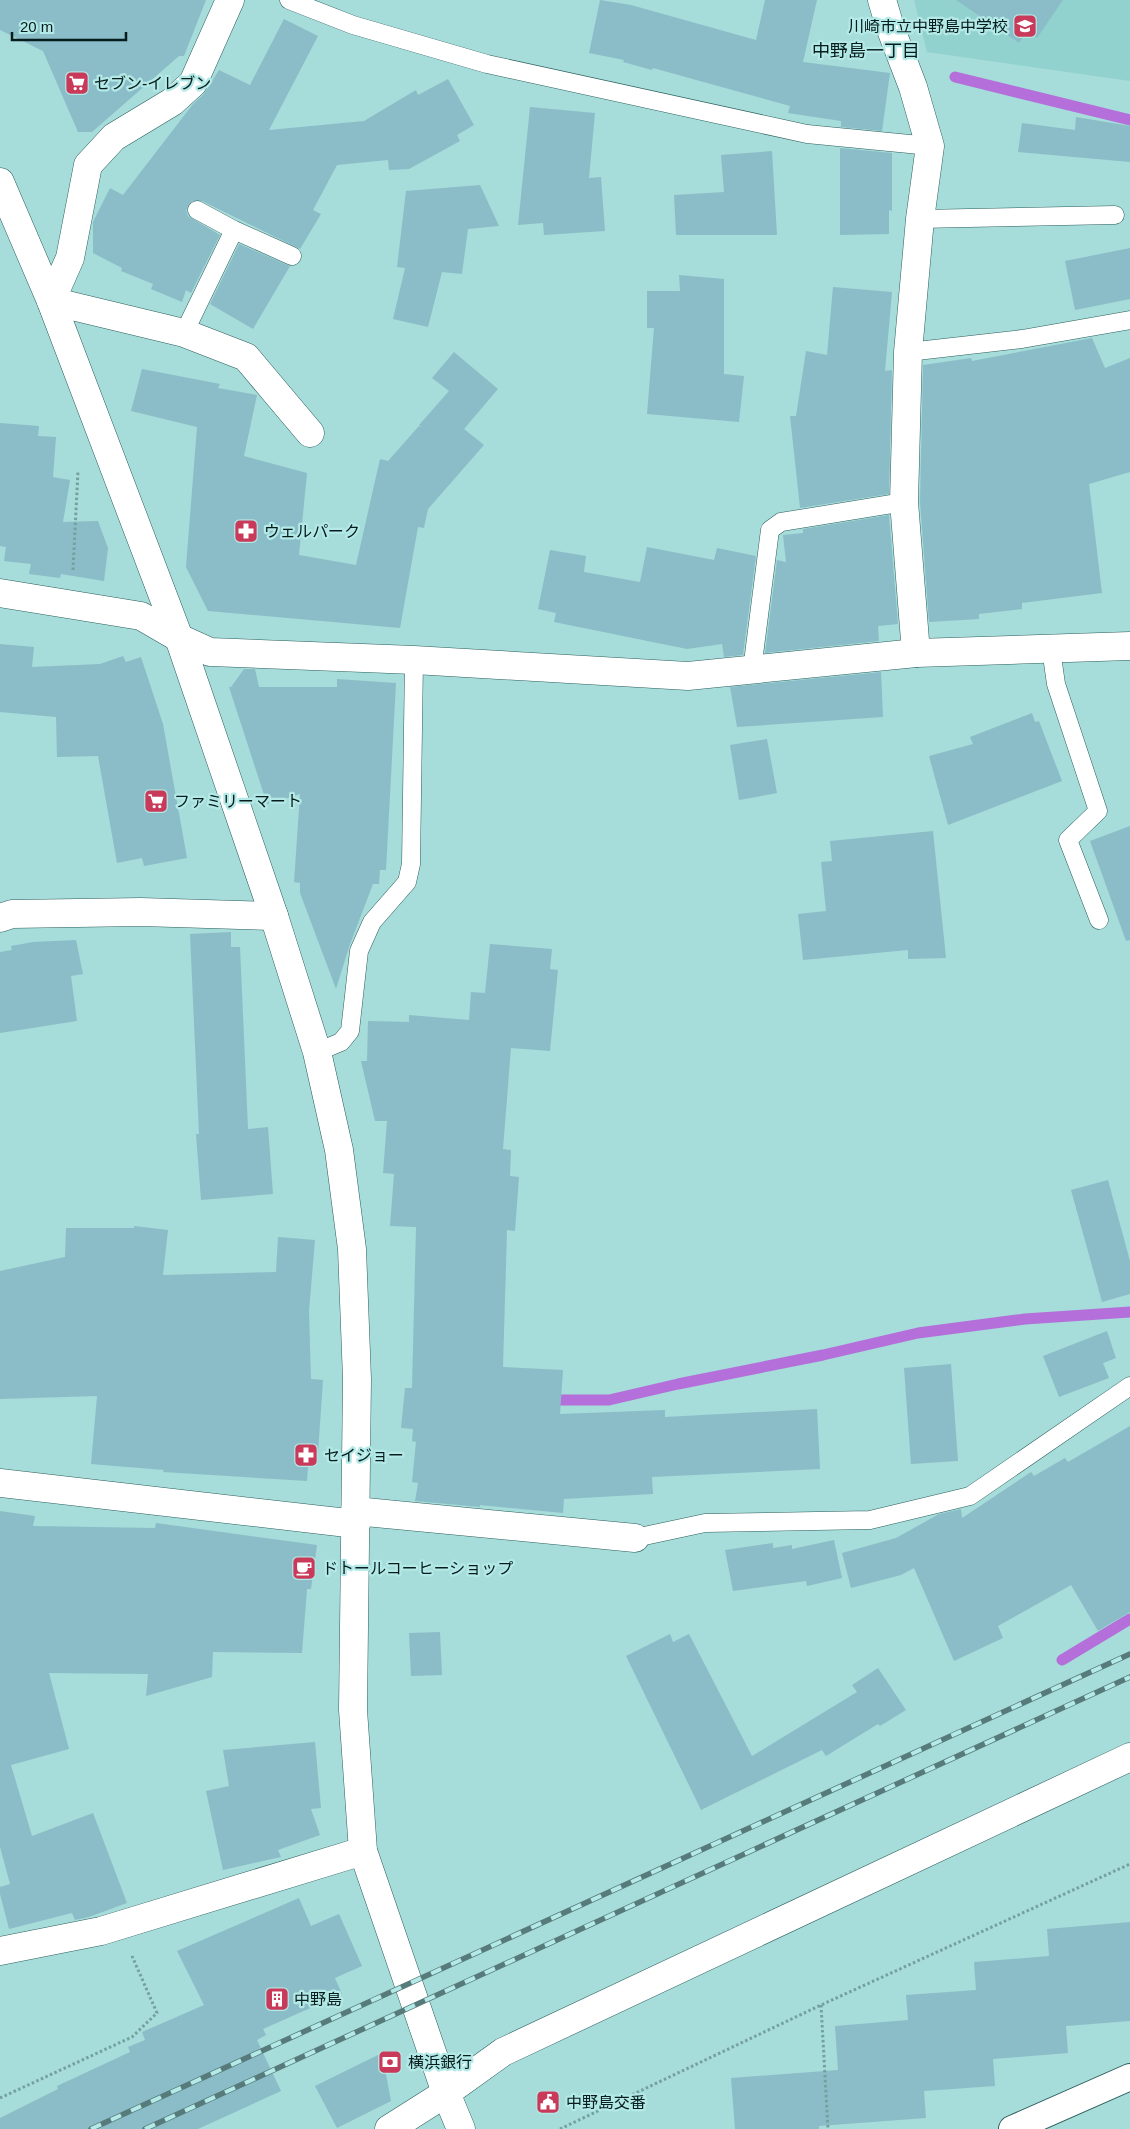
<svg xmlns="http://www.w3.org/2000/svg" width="1130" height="2129" viewBox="0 0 1130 2129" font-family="Arial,'Noto Sans JP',sans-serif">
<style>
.built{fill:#91d2cf}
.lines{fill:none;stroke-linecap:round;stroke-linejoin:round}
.stream{stroke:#b46fda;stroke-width:11}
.building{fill:#8bbdc8}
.service-casing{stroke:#2b5f5d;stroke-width:19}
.pedestrian-casing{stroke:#2b5f5d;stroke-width:28}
.minor-casing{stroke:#2b5f5d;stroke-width:29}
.tertiary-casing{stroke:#2b5f5d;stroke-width:29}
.path{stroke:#74a09d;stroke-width:3;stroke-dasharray:2.5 2.5;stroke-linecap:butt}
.service{stroke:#fff;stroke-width:18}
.pedestrian{stroke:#fff;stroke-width:26}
.minor{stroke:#fff;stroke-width:28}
.tertiary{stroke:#fff;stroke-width:28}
.rail-casing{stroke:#567b7a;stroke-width:5.5}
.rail{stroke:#b3e9e6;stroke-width:4;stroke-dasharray:11;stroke-linecap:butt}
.labels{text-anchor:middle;stroke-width:4.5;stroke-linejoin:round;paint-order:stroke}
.poi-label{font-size:16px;fill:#071c1c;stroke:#b3e9e6;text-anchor:start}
.neighbourhood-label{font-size:18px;fill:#071c1c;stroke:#b3e9e6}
</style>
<rect width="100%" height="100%" fill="#a6dcd9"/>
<path class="built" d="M914 0H1130V81L927 52Z"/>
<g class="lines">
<g class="stream">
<path d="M955 77 1130 120"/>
<path d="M546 1400H609L678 1384 823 1355 918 1333 1025 1319 1130 1312"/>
<path d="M1062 1660 1130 1619"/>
</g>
</g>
<g class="building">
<path d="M0 0H206L184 56H179L92 132H78L43 51 0 30Z"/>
<path d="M600 0 631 5 756 40 765 0H817L803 62 890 73 882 131 841 127V121L788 113 790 106 653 68 652 70 623 62 624 60 589 53Z"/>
<path d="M956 0H1063L1037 38 1027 32 1019 43Z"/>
<path d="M284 19 318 36 269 130 364 121 416 90 418 95 448 79 474 125 457 135 460 141 409 169 389 170 388 160 337 165 313 210 321 214 300 249 202 201H192L186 210 188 216 220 235 191 293 186 290 182 302 151 289 153 284 121 271 122 268 93 253V222L110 188 123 195 193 104 204 94 219 70 250 85Z"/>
<path d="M530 107 595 113 589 178 601 177 605 231 544 235 543 223 518 225Z"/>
<path d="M1076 117 1130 126V162L1018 152 1022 123 1075 130Z"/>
<path d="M840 148 892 153V211L889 210V234L840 235Z"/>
<path d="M772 151 777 235H676L674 195 724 192 721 155Z"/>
<path d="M480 185 499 226 468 229 462 274 442 272 428 327 393 319 405 268 397 267 406 191Z"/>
<path d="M239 244 290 266 253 329 210 304Z"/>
<path d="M1130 248V299L1075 310 1065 261Z"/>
<path d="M679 275 724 279V374L744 376 739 422 647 414 654 328H647V291H680Z"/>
<path d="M833 287 892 292 885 371 892 370 889 494 800 508 790 416H796L806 351 827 355Z"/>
<path d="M1092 338 1105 368 1130 358V472L1089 484 1102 593 1022 603V609L979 614V619L929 622 920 502 923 365 971 358 972 361Z"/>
<path d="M454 352 498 389 464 429 484 445 428 509 424 528 418 527 400 628 208 611 186 567 197 427 131 411 142 369 220 384 218 388 257 395 244 456 307 473 299 555 356 565 380 459 388 461 419 426 422 427 419 425 449 391 432 378Z"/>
<path d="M0 423 39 426 38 436 56 437 53 477 70 480 63 522 98 521 108 548 104 581 61 574 60 578 29 574 31 564 4 561 6 547 0 546Z"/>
<path d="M889 515 898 624 878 626 879 641 765 653 777 560 786 562 783 535 803 533V529Z"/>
<path d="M647 547 714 560 717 548 756 556 743 655 724 657 722 644 687 649 554 622 556 613 538 609 550 550 586 556 584 572 640 582Z"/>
<path d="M0 644 34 647 32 667 100 664 123 656 126 662 141 657 163 724 187 858 144 866 142 858 117 863 98 756 57 757 56 717 0 712Z"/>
<path d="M244 669H255L259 687H337V679L396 683 386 870H380L379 884H373L349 947 336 989 300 893V883L294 882 300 794 267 804 229 687H231Z"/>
<path d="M881 672 883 717 737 727 730 687Z"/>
<path d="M1032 713 1035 722 1039 721 1062 781 948 825 929 756 973 744 970 737Z"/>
<path d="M767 739 777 793 739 800 730 745Z"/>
<path d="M1130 826V940L1126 941 1090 841Z"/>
<path d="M933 831 946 958 908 959V950L803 960 798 914 826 911 821 862 832 861 830 841Z"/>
<path d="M231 932V947H240L248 1129 268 1127 273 1194 201 1200 196 1134H199L190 934Z"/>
<path d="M76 940 83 974 71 976 77 1021 0 1033V952L12 950 11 946 33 942Z"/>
<path d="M490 944 552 949 550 969 558 970 550 1051 511 1048 503 1149 511 1150 510 1176 519 1177 515 1231 507 1230 503 1367 563 1370 560 1414 665 1410V1417L817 1409 820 1469 652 1477 653 1494 564 1499 563 1513 480 1505V1507L415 1501 418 1483 412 1482 416 1442 412 1441 413 1429 401 1428 405 1388H412L416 1227 390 1226 394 1174 383 1173 387 1121H375L361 1061H367L368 1021 409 1022V1015L469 1020 471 992 485 993Z"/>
<path d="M1108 1180 1130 1261V1294L1102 1302 1071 1190Z"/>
<path d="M134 1226 168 1230 163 1275 276 1272 278 1237 315 1240 309 1311 311 1379 323 1380 318 1453 309 1452 307 1481 163 1472 164 1470 91 1464 97 1396 0 1399V1271L65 1257 66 1228H134Z"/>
<path d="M1107 1331 1116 1358 1103 1363 1109 1378 1059 1397 1043 1356Z"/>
<path d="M951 1364 958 1461 911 1464 904 1368Z"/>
<path d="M1130 1426V1612L1098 1631 1071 1585 998 1626 1003 1638 954 1661 914 1568 901 1575 851 1588 842 1553 896 1538 939 1514 961 1509 962 1518 1031 1472 1034 1476 1065 1458 1068 1462Z"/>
<path d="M0 1511 35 1516 33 1526 155 1528 156 1523 317 1545 311 1589H307L302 1653 213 1652 212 1677 146 1696 148 1674 49 1673 69 1749 11 1765 32 1836 93 1813 127 1903 89 1917 75 1920 72 1913 9 1929 0 1894V1887L10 1884 0 1847Z"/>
<path d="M834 1540 842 1578 807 1586 806 1581 733 1591 725 1550 773 1543V1548L792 1545V1549Z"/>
<path d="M440 1632 442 1675 411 1676 409 1633Z"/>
<path d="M670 1634 673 1642 689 1634 752 1756 857 1692 852 1685 878 1668 906 1710 880 1726 878 1724 826 1756 822 1750 701 1810 626 1656Z"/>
<path d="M315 1742 321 1808 311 1809 320 1835 278 1850 281 1857 223 1870 206 1791 229 1786 223 1750Z"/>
<path d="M299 1898 311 1926 339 1914 362 1966 335 1978 342 1994 263 2029 266 2035 257 2040 281 2091 198 2129H0V2118L58 2089 57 2086 130 2052 128 2047 145 2040 142 2032 204 2005 177 1951Z"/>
<path d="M1130 1922V2021L1066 2026 1068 2053 993 2059 995 2086 924 2091 926 2118 819 2126V2129H735L731 2078 838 2070 835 2026 908 2020 906 1995 976 1990 974 1962 1049 1956 1047 1929Z"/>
<path d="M382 2053 391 2101 337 2128 315 2086Z"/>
</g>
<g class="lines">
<g class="service-casing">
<g id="service">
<path d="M289 0 353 25 487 64 807 134 930 146"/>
<path d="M197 210 234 230 292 256"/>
<path d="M920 219 1115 215"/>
<path d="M184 333 234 230"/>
<path d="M908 352 1022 339 1130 320"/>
<path d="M1051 649 1056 684 1098 811 1068 840 1099 920"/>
<path d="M752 670 770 530 781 522 904 502"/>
<path d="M317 1052 341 1042 350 1031 359 951 372 922 407 882 411 864 414 660"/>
<path d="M635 1538 705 1523 870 1520 970 1496 1130 1386"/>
</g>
</g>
<g class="pedestrian-casing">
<path id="pedestrian" d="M1012 2129 1130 2077"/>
</g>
<g class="minor-casing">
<g id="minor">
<path d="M230 0 193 83 172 102 114 137 88 165 70 258 51 301 184 333 246 357 310 433"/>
<path d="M882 0 890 27 913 87 930 146 920 219 908 352 904 502 916 653"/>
<path d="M0 593 141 616 179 638 210 652 414 660 688 676 916 653 1130 646"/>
<path d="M0 918 12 914 141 912 274 916"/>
<path d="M0 1483 356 1524"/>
<path d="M355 1511 635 1538"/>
<path d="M0 1951 101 1931 363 1851"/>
<path d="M389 2129 446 2093 503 2052 1130 1757"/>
</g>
</g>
<g class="tertiary-casing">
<path id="tertiary" d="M0 182 51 301 179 638 274 916 317 1052 339 1150 352 1249 357 1379 353 1710 363 1851 446 2093 461 2129"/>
</g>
<g class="path">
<path d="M73 570 78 471"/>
<path d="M821 2005 828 2129"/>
<path d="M0 2098 132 2037 157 2013 132 1956"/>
<path d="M560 2129 821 2005 1130 1864"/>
</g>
<use href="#service" class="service"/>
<use href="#pedestrian" class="pedestrian"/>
<use href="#minor" class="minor"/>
<use href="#tertiary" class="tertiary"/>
<g class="rail-casing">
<g id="rail">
<path d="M91 2129 1130 1654"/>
<path d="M145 2129 1130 1677"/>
</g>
</g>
<use href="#rail" class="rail"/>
</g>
<defs>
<g id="school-square" transform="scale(1.25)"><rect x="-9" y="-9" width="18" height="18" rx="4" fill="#c93959" stroke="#b3e9e6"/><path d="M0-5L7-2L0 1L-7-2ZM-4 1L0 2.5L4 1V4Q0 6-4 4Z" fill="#fff"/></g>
<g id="supermarket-square" transform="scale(1.25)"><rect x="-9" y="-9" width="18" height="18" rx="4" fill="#c93959" stroke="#b3e9e6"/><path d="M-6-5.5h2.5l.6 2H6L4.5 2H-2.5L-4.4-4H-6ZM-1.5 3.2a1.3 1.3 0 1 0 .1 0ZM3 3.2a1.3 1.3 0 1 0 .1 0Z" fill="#fff"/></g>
<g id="pharmacy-square" transform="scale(1.25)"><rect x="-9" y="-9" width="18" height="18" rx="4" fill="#c93959" stroke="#b3e9e6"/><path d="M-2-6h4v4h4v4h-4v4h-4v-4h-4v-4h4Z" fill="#fff"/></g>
<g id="cafe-square" transform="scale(1.25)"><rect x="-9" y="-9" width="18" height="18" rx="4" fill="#c93959" stroke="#b3e9e6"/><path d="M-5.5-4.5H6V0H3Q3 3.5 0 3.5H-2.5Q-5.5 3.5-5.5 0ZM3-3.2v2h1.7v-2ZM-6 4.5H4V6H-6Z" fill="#fff"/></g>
<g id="building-square" transform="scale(1.25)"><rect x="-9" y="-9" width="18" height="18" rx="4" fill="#c93959" stroke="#b3e9e6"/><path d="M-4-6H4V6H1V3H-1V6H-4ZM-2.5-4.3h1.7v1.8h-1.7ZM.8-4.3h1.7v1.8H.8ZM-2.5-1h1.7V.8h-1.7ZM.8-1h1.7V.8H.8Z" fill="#fff"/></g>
<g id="bank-square" transform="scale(1.25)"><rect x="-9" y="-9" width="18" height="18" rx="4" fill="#c93959" stroke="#b3e9e6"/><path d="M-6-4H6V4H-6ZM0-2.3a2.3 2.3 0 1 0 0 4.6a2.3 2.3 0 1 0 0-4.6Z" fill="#fff"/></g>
<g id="civic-square" transform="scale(1.25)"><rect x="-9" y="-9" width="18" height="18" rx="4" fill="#c93959" stroke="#b3e9e6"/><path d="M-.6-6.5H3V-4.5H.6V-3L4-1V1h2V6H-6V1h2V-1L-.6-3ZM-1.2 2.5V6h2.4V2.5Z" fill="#fff"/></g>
</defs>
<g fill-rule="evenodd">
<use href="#school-square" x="1025" y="26"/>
<use href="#supermarket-square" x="77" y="83"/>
<use href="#pharmacy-square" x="246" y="531"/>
<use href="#supermarket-square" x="156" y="801"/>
<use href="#pharmacy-square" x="306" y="1455"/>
<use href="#cafe-square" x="304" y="1568"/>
<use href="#building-square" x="277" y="1999"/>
<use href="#bank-square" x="390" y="2062"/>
<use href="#civic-square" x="548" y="2102"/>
</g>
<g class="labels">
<g class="poi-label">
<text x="1008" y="32" text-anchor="end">川崎市立中野島中学校</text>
<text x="94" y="89">セブン-イレブン</text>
<text x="264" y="537">ウェルパーク</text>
<text x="174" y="807">ファミリーマート</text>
<text x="324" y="1461">セイジョー</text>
<text x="322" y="1574">ドトールコーヒーショップ</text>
<text x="294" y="2005">中野島</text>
<text x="408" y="2068">横浜銀行</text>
<text x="566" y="2108">中野島交番</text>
</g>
<g class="neighbourhood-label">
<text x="866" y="57">中野島一丁目</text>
</g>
</g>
<path d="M12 32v8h114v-8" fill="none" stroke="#071c1c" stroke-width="2.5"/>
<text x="20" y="32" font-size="15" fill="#071c1c" stroke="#b3e9e6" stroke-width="4" paint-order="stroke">20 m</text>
</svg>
